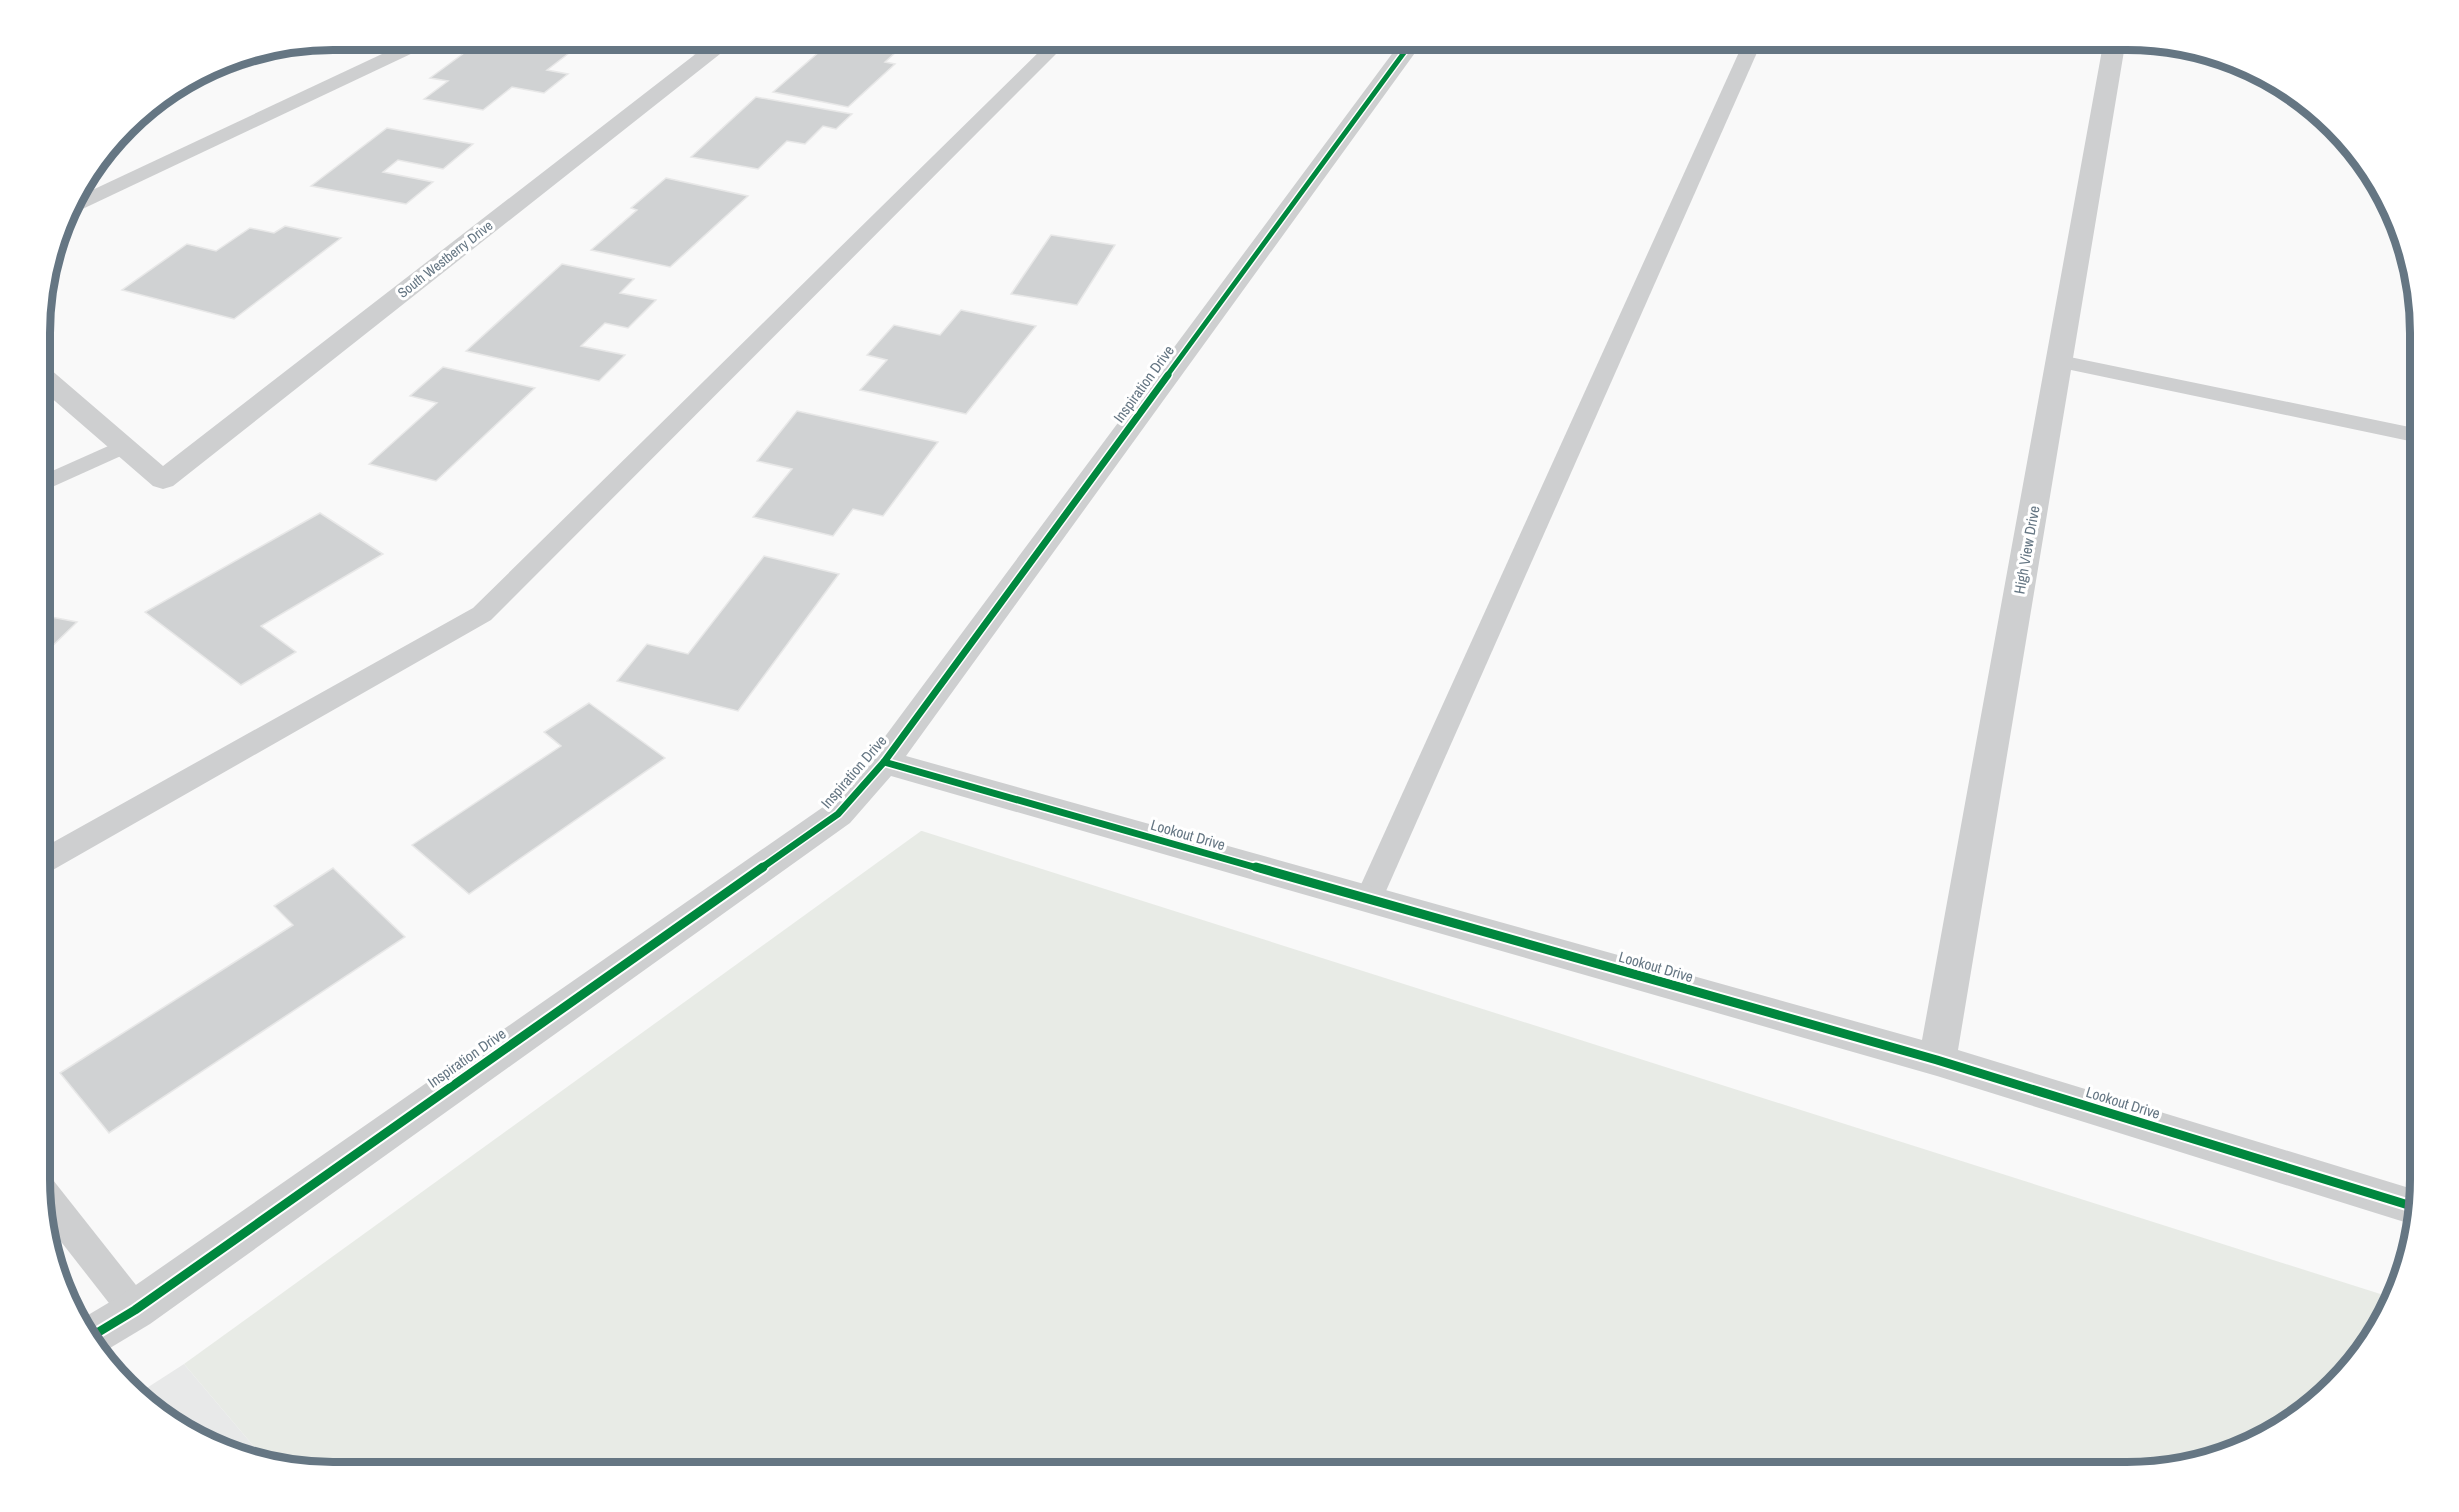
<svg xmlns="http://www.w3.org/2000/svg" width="2459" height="1512" viewBox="0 0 2459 1512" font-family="'Archivo Narrow',sans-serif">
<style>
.built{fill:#e8e9e9}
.green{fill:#e8ebe6}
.building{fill:#d0d2d3;stroke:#e8e8e8;stroke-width:1.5}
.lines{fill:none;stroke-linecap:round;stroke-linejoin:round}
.lane{fill:#cecfd0;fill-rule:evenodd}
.street{fill:#cecfd0;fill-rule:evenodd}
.cycleway-far2-casing{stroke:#fff;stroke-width:8}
.cycleway-far1-casing{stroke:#fff;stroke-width:10}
.cycleway-casing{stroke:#fff;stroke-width:13}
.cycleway-far2{stroke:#00873e;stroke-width:5}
.cycleway-far1{stroke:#00873e;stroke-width:7}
.cycleway{stroke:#00873e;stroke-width:9}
.labels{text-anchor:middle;stroke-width:6;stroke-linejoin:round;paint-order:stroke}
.far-street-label{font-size:14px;fill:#657683;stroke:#fff}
.street-label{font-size:15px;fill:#657683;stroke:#fff}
.rim{fill:none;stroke:#657683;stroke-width:8}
</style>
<rect width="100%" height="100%" fill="#f9f9f9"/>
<path class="built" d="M184 1364 267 1462 238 1458 170 1424 139 1393Z"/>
<path class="green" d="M921 831H922L2393 1298 2371 1342 2334 1387 2273 1434 2203 1463 2146 1472 332 1473 267 1462 184 1364Z"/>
<g class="building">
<path d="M337 39 304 49 300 45 332 39Z"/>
<path d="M514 39 586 40 547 70 568 74 544 93 512 87 483 110 424 99 448 81 430 78 475 45 501 49Z"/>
<path d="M834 39H910L885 62 895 64 848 107 773 92Z"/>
<path d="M259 54 268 60 168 94 220 61Z"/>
<path d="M756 97 852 114 836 129 823 126 805 144 787 141 758 169 691 157Z"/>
<path d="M387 128 473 144 443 169 398 160 383 172 433 182 406 204 311 186Z"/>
<path d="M666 178 748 196 670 267 591 250 637 210 631 208Z"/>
<path d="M285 226 341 238 234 319 122 290 187 244 216 251 250 228 274 233Z"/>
<path d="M1051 235 1115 245 1077 305 1011 294Z"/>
<path d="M562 264 634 279 620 293 656 300 628 328 605 323 581 346 625 355 599 381 466 351Z"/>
<path d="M961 310 1036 326 966 414 860 390 887 360 867 355 894 325 940 335Z"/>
<path d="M443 367 535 388 436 481 369 464 437 403 410 396Z"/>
<path d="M797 411 938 442 883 516 853 509 833 536 753 517 792 469 757 461Z"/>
<path d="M320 513 383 554 261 626 296 652 241 685 145 612Z"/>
<path d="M764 556 839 574 738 711 617 681 647 644 688 654Z"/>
<path d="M41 615 77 622 41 657Z"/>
<path d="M589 703 665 758 469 894 412 845 561 746 544 732Z"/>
<path d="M333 868 405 937 109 1133 60 1073 293 925 274 906Z"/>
</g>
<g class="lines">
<g class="lane">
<path d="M414 39H437L434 43 74 213 66 215 71 200Z"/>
<path d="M621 39H662L711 47 717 48 720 52 717 56 711 57 630 44 624 43Z"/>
<path d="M1052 39H1071L491 620 51 871 41 874V849L473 608Z"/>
<path d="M1745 39H1763L1382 900 1378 908 1368 911 1358 908 1354 900Z"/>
<path d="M2060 355 2419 429V443L2052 366 2049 361 2052 356Z"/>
<path d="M124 439 132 441 135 446 132 451 41 492V476Z"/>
<path d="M41 1176 53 1180 147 1299 152 1310 147 1321 135 1326 123 1321 41 1216Z"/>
</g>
<g class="street">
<path d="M715 39H739L173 486 163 489 153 486 41 389V367L50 369 163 466Z"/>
<path d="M1403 39H1425L906 756 1922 1040 2104 39H2126L1958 1050 2419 1191 2414 1225 1937 1076 891 776 850 823 150 1324 100 1354 88 1342 78 1321 120 1296 826 805 872 754Z"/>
</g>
<g class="cycleway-far2-casing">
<path id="cycleway-far2" d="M1166 377 1414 39"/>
</g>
<g class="cycleway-far1-casing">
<g id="cycleway-far1">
<path d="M884 762 1261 869"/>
<path d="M760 869 838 814 884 762 1168 375"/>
</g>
</g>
<g class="cycleway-casing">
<g id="cycleway">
<path d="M1256 867 1937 1060 2418 1208"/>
<path d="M87 1339 135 1310 763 867"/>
</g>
</g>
<use href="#cycleway-far2" class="cycleway-far2"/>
<use href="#cycleway-far1" class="cycleway-far1"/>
<use href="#cycleway" class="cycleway"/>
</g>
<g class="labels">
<g class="far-street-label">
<text transform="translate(445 259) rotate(-38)" y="5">South Westberry Drive</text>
</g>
<g class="street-label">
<text transform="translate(1144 384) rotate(-54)" y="5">Inspiration Drive</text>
<text transform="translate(2027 550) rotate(-80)" y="5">High View Drive</text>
<text transform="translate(854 772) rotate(-49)" y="5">Inspiration Drive</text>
<text transform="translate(1188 835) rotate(16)" y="5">Lookout Drive</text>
<text transform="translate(1656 967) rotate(16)" y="5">Lookout Drive</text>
<text transform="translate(467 1058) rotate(-35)" y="5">Inspiration Drive</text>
<text transform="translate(2123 1103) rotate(17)" y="5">Lookout Drive</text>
</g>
</g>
<path d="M0 0H2459V1512H0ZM333 50H2127A283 283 0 0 1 2410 333V1179A283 283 0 0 1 2127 1462H333A283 283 0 0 1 50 1179V333A283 283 0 0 1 333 50Z" fill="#fff" fill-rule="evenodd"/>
<path class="rim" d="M333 50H2127A283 283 0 0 1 2410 333V1179A283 283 0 0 1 2127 1462H333A283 283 0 0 1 50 1179V333A283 283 0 0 1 333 50Z"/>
</svg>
